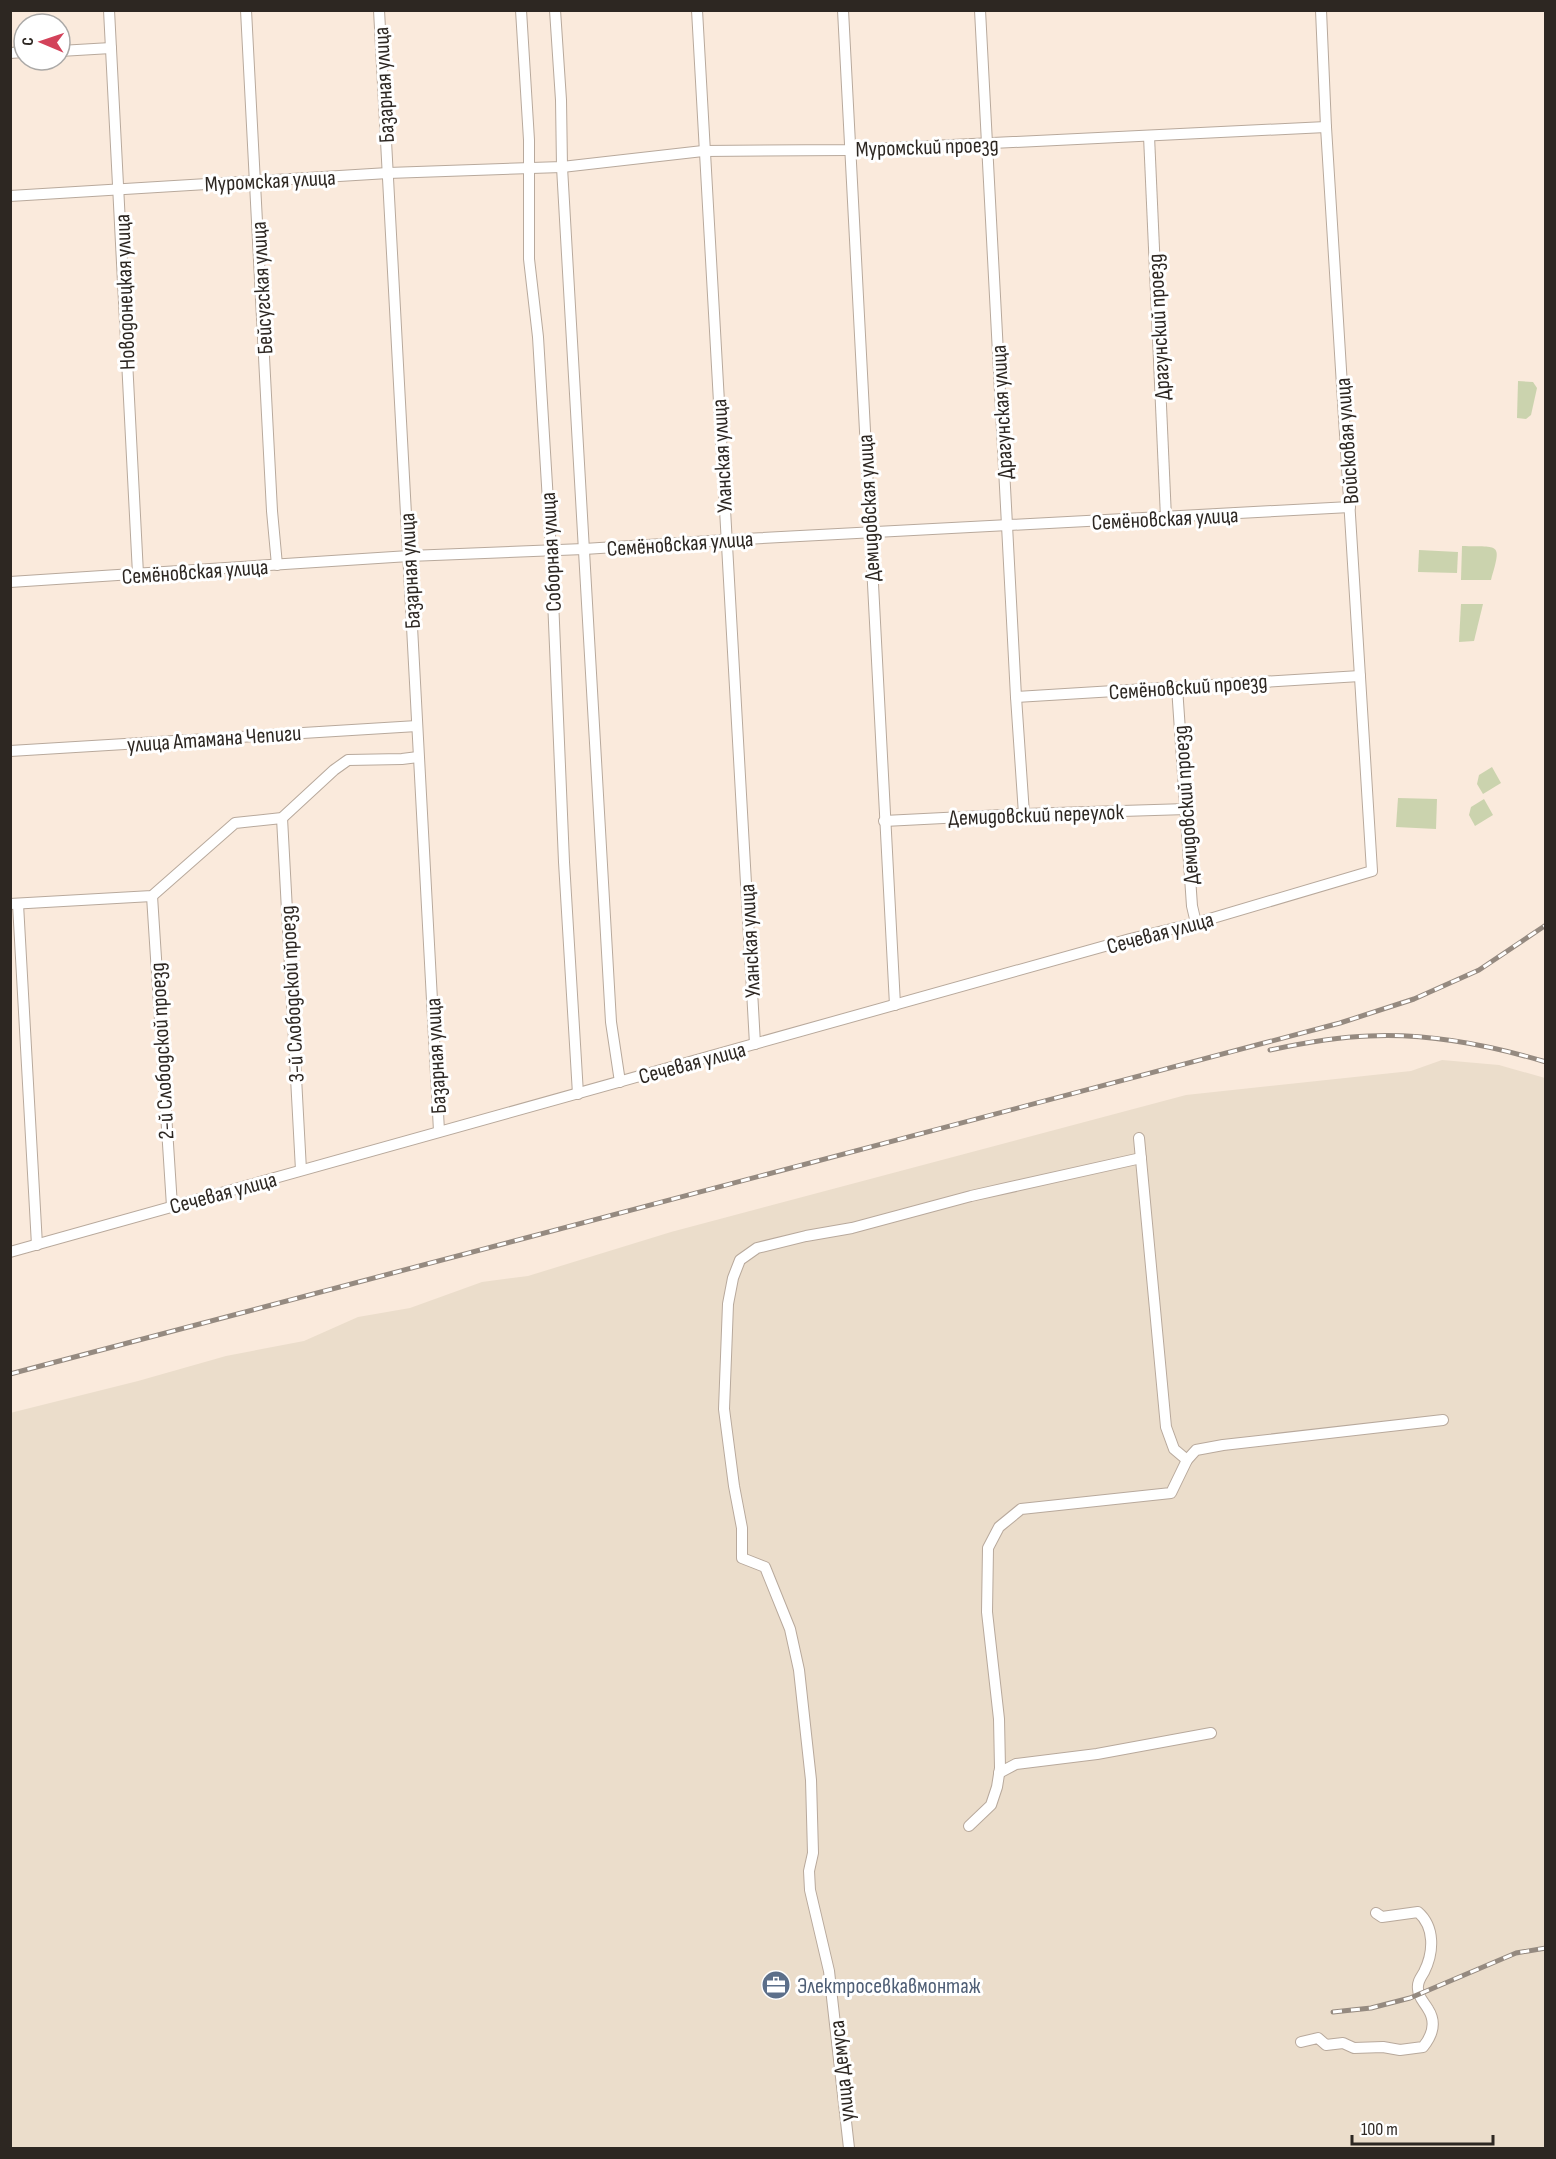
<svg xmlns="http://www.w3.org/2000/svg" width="1556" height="2159" viewBox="0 0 1556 2159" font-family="'Sofia Sans Condensed',sans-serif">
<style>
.industrial{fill:#ebddcb}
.green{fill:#cbd3ae}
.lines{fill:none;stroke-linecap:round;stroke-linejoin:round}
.minor-casing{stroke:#b8a99c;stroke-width:12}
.minor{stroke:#fff;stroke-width:10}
.rail-casing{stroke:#958a80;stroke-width:5}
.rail{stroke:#fff;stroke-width:3;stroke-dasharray:9;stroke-linecap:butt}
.labels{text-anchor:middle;stroke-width:6;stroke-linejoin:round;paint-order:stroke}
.street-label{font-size:22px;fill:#2d2722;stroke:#fff}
.service-label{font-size:22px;fill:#4e5e75;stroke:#fff;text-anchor:start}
</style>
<rect width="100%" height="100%" fill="#faeadc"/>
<path class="industrial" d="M1442 1060 1499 1065 1545 1078V2148H11L10 1413 138 1381 226 1356 304 1341 358 1317 410 1308 482 1282 528 1276 671 1232 1186 1095 1411 1071Z"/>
<g class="green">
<path d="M1518 381 1533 382 1537 388 1531 415 1526 419 1517 418Z"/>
<path d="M1462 546C1500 547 1502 542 1491 580H1461Z"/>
<path d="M1419 550 1458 552 1457 573 1418 572Z"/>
<path d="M1461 604H1483L1474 641 1459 642Z"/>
<path d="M1492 767 1501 783 1483 794 1477 784 1479 775Z"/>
<path d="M1398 798 1437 799 1436 829 1396 827Z"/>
<path d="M1484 799 1493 815 1475 826 1469 815 1471 807Z"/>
</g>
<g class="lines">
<g class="minor-casing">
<g id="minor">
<path d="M109 10 138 574"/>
<path d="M246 10 272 511 277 565"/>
<path d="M379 10 439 1131"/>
<path d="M521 10 529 140V259L538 337 551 551 564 862 578 1094"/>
<path d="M555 10 561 100 562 167 611 1022 620 1082"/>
<path d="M697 10 755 1044"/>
<path d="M843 10 895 1005"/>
<path d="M980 10 1016 697 1024 814"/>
<path d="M60 51 111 48"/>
<path d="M10 53 24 52"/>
<path d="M1149 136 1166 518"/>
<path d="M10 196 388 173 562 167 703 151 849 150 1326 127"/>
<path d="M10 582 409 556 584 549 726 540 1350 507"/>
<path d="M1177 687 1192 906 1196 923"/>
<path d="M1016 697 1360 676"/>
<path d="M10 751 417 726"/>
<path d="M282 818 301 1170"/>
<path d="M884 821 1024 814 1187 809"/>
<path d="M152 896 172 1206"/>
<path d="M10 904 152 896 235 823 282 818 334 770 348 760 402 759 418 757"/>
<path d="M18 904 37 1245"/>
<path d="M1139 1138 1166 1427 1174 1449 1187 1460"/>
<path d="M10 1252 1130 939 1196 923 1372 871 1326 127 1321 10"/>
<path d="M999 1773 1016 1764 1097 1754 1211 1733"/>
<path d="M969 1826 991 1805 997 1787 1000 1768 999 1719 987 1612 988 1548 999 1527 1021 1509 1171 1493 1187 1460 1196 1450 1223 1445 1443 1420"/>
<path d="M1301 2042 1318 2038 1326 2045 1343 2043 1354 2048 1383 2047 1400 2050 1423 2047C1432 2036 1437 2023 1428 2009 1424 2002 1418 1997 1418 1989 1417 1982 1421 1977 1424 1972 1434 1952 1435 1927 1418 1912L1382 1917 1376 1913"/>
<path d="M849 2148 829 1971 810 1890 809 1871 813 1853 811 1780 799 1670 790 1629 765 1567 742 1558V1528L734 1486 724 1409 728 1304 733 1278 740 1260 757 1248 806 1236 852 1228 971 1196 1141 1158"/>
</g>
</g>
<use href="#minor" class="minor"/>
<g class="rail-casing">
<g id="rail">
<path d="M1270 1050C1303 1043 1336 1037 1369 1036 1429 1033 1489 1045 1546 1062"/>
<path d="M10 1374 1340 1023 1414 999 1479 970 1546 925"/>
<path d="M1333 2012 1371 2008 1410 1998 1516 1953 1546 1948"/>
</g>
</g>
<use href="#rail" class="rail"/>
</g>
<defs>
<g id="office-disc" transform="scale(1.5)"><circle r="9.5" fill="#5c6f8a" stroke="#fff"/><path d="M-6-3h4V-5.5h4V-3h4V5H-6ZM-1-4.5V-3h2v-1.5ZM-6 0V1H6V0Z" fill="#fff"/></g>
</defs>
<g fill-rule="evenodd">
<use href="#office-disc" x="776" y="1985"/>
</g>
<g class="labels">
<g class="street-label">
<text transform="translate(383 85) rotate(-93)" y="8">Базарная улица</text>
<text transform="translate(927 146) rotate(-2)" y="8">Муромский проезд</text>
<text transform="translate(270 180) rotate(-3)" y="8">Муромская улица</text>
<text transform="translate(261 288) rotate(-93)" y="8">Бейсугская улица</text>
<text transform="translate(124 292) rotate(-92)" y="8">Новодонецкая улица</text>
<text transform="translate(1158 327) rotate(-93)" y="8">Драгунский проезд</text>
<text transform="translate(1001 412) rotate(-93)" y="8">Драгунская улица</text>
<text transform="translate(1346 441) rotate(-94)" y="8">Войсковая улица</text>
<text transform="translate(721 456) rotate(-93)" y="8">Уланская улица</text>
<text transform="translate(868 508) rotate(-93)" y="8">Демидовская улица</text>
<text transform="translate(1165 518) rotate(-3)" y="8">Семёновская улица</text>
<text transform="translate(680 543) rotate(-4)" y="8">Семёновская улица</text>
<text transform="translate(550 552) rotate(-93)" y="8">Соборная улица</text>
<text transform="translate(195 571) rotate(-4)" y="8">Семёновская улица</text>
<text transform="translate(409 571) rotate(-93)" y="8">Базарная улица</text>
<text transform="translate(1188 686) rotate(-4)" y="8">Семёновский проезд</text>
<text transform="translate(214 738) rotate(-4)" y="8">улица Атамана Чепиги</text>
<text transform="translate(1185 805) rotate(-94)" y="8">Демидовский проезд</text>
<text transform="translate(1036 814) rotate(-2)" y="8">Демидовский переулок</text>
<text transform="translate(1160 932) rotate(-15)" y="8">Сечевая улица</text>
<text transform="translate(749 941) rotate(-93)" y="8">Уланская улица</text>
<text transform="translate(291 994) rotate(-93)" y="8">3-й Слободской проезд</text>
<text transform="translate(161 1051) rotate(-93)" y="8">2-й Слободской проезд</text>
<text transform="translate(435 1056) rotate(-93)" y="8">Базарная улица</text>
<text transform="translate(692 1062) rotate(-15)" y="8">Сечевая улица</text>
<text transform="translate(223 1192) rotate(-15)" y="8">Сечевая улица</text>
<text transform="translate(841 2071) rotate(-96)" y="8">улица Демуса</text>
</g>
<g class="service-label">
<text x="797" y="1993">Электросевкавмонтаж</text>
</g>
</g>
<rect width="1556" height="2159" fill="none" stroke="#2d2722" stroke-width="24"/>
<g transform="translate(42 42) rotate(272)"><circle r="28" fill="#ffffff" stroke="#aba9a7" stroke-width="1.5"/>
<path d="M0-4.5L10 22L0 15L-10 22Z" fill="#d3425a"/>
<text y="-9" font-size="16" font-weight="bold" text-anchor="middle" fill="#2d2722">С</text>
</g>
<path d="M1352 2135v9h141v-9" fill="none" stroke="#2d2722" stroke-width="3"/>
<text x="1361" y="2135" font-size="18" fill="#2d2722" stroke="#ffffff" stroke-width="4.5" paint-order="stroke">100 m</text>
</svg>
